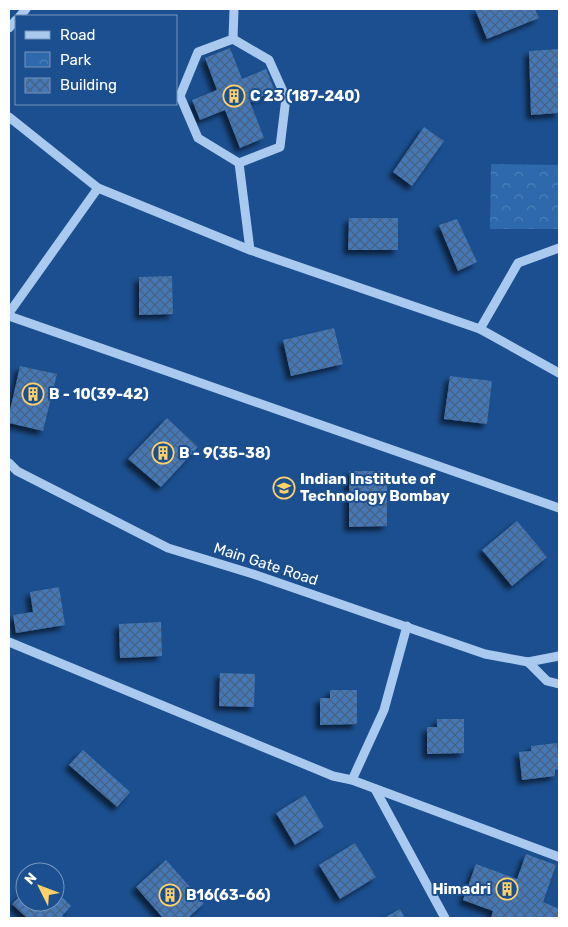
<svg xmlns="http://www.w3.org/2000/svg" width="568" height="927" viewBox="0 0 568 927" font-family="Rubik,sans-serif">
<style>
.park{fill:url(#park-crowns)}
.building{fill:url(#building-cross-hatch);filter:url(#shadow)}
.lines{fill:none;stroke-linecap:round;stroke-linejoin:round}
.minor{stroke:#a9c9ee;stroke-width:9}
.labels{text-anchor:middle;stroke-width:4;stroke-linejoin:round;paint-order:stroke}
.poi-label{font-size:15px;font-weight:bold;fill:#fff;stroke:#1b4f8f;text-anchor:start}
.street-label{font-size:15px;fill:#fff;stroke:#1b4f8f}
</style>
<defs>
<pattern id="park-crowns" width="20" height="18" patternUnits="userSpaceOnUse" patternTransform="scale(1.25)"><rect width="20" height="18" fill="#2e69ad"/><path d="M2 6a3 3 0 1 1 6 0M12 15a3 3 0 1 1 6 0" fill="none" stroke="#4d80b9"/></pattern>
<pattern id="building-cross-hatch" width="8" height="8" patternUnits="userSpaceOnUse" patternTransform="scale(1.25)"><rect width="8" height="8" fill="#4478b7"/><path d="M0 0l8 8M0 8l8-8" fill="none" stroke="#486282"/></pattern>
<filter id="shadow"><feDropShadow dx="-4.5" dy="4.5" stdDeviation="2.5" flood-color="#0009"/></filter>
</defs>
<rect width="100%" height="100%" fill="#1b4f8f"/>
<path class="park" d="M491 164 559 165V229H490Z"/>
<g class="building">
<path d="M475 9H535L539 18 487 39Z"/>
<path d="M230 48 242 79 266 69 275 91 250 102 264 138 240 148 225 110 200 120 192 100 217 90 205 58Z"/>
<path d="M559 49V113L531 115 529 51Z"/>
<path d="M424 127 444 141 412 186 393 172Z"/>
<path d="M349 218H398V250H348Z"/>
<path d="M457 219 477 262 458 271 439 225Z"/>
<path d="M172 276 173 314 139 315V277Z"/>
<path d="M334 328 343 364 291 376 283 340Z"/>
<path d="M20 366 57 374 43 431 9 423V415Z"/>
<path d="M450 376 492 381 487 424 444 419Z"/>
<path d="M167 418 198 447 161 487 128 459Z"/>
<path d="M349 471H387V526L349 527Z"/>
<path d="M517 521 547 557 512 586 482 550Z"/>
<path d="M59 587 65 625 16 633 13 615 33 612 30 592Z"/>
<path d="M161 622 162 656 120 658 119 624Z"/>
<path d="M220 673 255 674 254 707 219 706Z"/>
<path d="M330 690H357V724L320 725V698H330Z"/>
<path d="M437 719H464V753L427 754V727H437Z"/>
<path d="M557 743 559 769 555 770V776L522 780 519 752 531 751V746Z"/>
<path d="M83 750 130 792 117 807 69 765Z"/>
<path d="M305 795 324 827 295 845 276 813Z"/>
<path d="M355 843 376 877 340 899 319 865Z"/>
<path d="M526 854 556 865 543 902 559 909V918H491L493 911 463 900 476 864 517 879Z"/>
<path d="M166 860 204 903 188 918H163L136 887Z"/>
<path d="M55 890 71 906 62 916 65 918H27L12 904 25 891V902H55Z"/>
<path d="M400 909 405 918H384Z"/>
</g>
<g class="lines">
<g class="minor">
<path d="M20 16 26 9"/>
<path d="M9 28 16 20"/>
<path d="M233 39 269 60 286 98 280 147 239 163 198 138 180 96 198 52Z"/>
<path d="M233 39 234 9"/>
<path d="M9 117 98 188 250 250 480 329"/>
<path d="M239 163 250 250"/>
<path d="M559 248 518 263 480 329 559 373"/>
<path d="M9 313 98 188"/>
<path d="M9 316 559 508"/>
<path d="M9 463 17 471 168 548 253 574 485 654 528 662 559 656"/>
<path d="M9 642 333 776 352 780 559 857"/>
<path d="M528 662 547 681 559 684"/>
<path d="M352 780 384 710 407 626"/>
<path d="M375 789 445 918"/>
</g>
</g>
<defs>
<g id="building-ring" transform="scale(1.125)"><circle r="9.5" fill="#1b4f8f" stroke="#ffd166" stroke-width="1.5"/><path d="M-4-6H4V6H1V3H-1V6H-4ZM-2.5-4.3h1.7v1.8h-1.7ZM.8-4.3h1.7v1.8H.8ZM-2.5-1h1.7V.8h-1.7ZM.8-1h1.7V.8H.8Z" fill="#ffd166"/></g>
<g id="university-ring" transform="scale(1.125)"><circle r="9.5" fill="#1b4f8f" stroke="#ffd166" stroke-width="1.5"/><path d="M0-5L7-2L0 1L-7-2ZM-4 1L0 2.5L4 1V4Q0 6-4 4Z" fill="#ffd166"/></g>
</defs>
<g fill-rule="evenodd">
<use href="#building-ring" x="234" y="96"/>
<use href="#building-ring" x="33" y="394"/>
<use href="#building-ring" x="163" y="453"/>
<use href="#university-ring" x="284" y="488"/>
<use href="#building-ring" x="507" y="889"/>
<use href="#building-ring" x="170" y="895"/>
</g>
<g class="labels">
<g class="poi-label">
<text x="250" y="101">C 23 (187-240)</text>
<text x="49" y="399">B - 10(39-42)</text>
<text x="179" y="458">B - 9(35-38)</text>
<text x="300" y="484">Indian Institute of<tspan x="300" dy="17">Technology Bombay</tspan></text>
<text x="491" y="894" text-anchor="end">Himadri</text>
<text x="186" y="900">B16(63-66)</text>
</g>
<g class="street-label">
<text transform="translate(266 564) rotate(18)" y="5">Main Gate Road</text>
</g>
</g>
<rect width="568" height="927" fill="none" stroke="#ffffff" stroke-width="20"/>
<rect x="15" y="15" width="162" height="90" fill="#1b4f8f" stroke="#7695bc"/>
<rect x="25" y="31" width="25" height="8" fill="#a9c9ee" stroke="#7695bc"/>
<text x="60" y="40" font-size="15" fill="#ffffff">Road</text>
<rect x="25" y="52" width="25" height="15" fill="url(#park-crowns)" stroke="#7695bc"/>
<text x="60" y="65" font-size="15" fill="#ffffff">Park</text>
<rect x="25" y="78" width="25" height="15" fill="url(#building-cross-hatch)" stroke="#7695bc"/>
<text x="60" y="90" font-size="15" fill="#ffffff">Building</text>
<g transform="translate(40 887) rotate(312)"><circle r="24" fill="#1b4f8f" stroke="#7695bc"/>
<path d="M0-4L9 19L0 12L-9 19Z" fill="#ffd166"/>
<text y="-8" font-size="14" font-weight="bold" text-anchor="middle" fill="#ffffff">N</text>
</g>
</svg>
